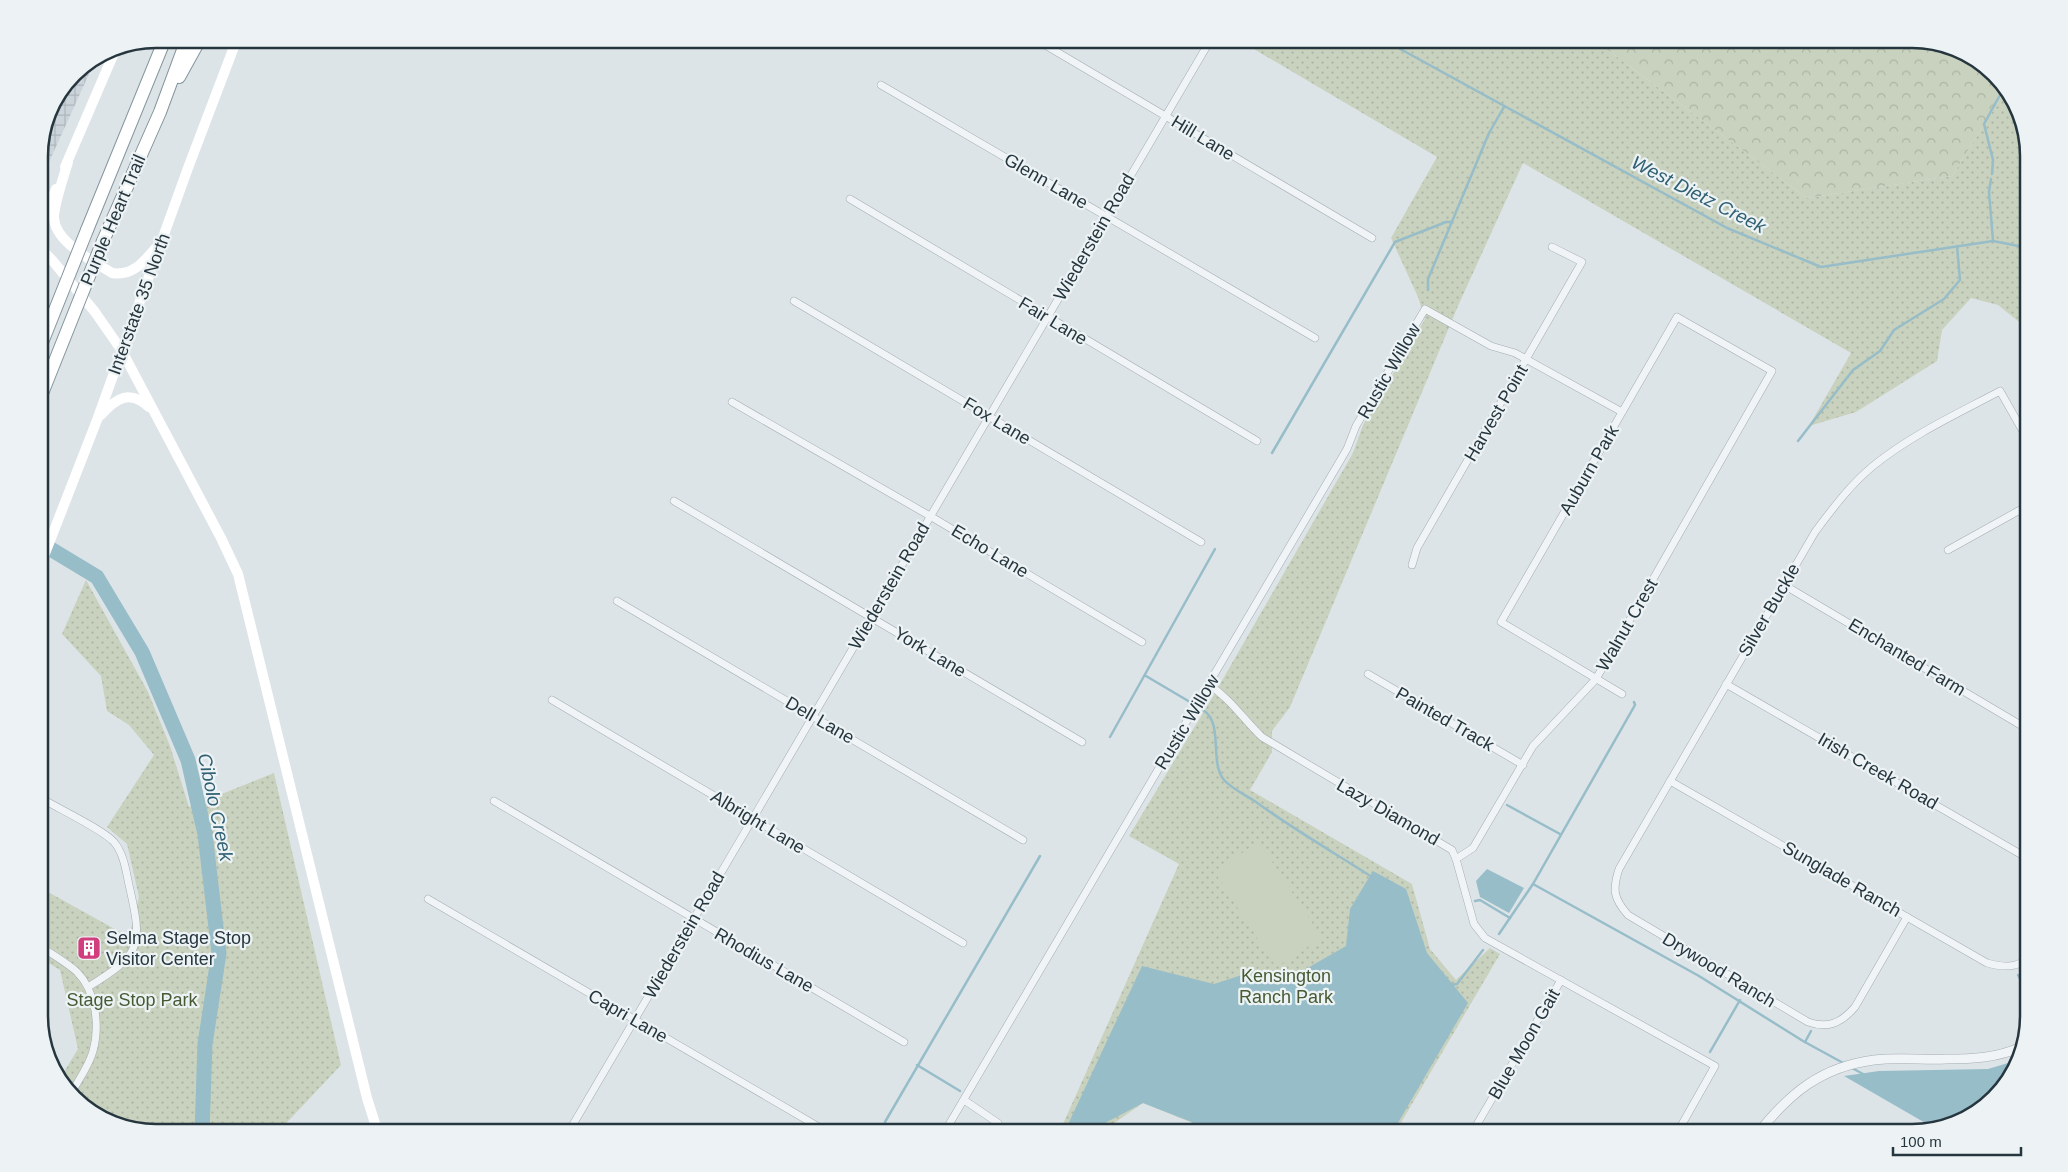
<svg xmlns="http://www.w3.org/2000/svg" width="2068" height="1172" viewBox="0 0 2068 1172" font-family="Helvetica,sans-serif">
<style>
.industrial{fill:url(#industrial-grid)}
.grass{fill:url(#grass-dots)}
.forest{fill:url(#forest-crowns)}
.garden{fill:#c9d2be}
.water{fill:#97bdc9}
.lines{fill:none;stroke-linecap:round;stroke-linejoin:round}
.stream{stroke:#97bdc9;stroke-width:2.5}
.river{stroke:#97bdc9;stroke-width:15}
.minor-casing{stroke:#a2acb2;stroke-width:8}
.tertiary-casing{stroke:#a2acb2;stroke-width:10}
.motorway-casing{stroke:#85969e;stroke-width:14}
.minor{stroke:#f0f4f6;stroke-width:7}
.tertiary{stroke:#f0f4f6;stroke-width:9}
.secondary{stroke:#fff;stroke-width:10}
.motorway{stroke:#fff;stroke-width:12}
.motorway-bridge-casing{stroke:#85969e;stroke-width:14;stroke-linecap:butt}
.motorway-bridge{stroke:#fff;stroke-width:12}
.labels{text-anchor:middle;stroke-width:4.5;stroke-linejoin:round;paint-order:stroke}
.street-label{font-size:18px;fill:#26363f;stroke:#edf3f5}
.poi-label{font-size:18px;fill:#26363f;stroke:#edf3f5;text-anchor:start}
.park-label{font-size:18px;fill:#465b34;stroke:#edf3f5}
.water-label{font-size:19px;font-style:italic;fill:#306073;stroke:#edf3f5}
.rim{fill:none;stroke:#26363f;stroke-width:2.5}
</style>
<defs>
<pattern id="industrial-grid" width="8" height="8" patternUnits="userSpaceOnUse" patternTransform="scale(1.25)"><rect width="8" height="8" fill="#cbd4da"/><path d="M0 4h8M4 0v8" fill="none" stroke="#aeb7bc"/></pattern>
<pattern id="grass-dots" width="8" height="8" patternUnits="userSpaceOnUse" patternTransform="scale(1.25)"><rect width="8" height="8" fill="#c9d2be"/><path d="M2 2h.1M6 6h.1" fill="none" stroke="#acb5a4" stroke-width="1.8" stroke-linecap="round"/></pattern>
<pattern id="forest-crowns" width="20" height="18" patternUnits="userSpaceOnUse" patternTransform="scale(1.25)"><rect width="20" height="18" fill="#c9d2be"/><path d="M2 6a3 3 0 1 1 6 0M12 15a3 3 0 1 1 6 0" fill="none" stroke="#acb5a4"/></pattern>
</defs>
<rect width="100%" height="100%" fill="#dde4e8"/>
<path class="industrial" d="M97 57 89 74 39 184V148L51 104 73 73Z"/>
<g class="grass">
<path d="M1237 39H1593L1807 198 1952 176 2007 88 2010 91 2029 148V330L1998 305 1971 298 1942 330 1937 361 1856 412 1809 426 1851 353 1523 163 1458 306 1290 707 1272 731V752L1250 790 1412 884 1430 949 1456 980 1490 948 1500 954 1395 1133H1217L1143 1103 1110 1126 1107 1133H1059L1179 864 1129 836 1212 698 1353 453 1363 425 1425 319 1418 297 1391 238 1437 157Z"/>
<path d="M86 580 148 692 170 746 189 807 274 773 341 1065 277 1133H155L97 1118 59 1080 78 1049 60 970 39 957V887L129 937 139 897 127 844 107 827 154 755 129 725 107 711 101 676 62 634Z"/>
</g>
<path class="forest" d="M1593 39H1684L1693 44 1697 39H1913L1971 54 2007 88 1952 176 1807 198Z"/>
<path class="garden" d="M1259 842 1322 938 1276 967 1214 871Z"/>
<g class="water">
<path d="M1487 869 1524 888 1509 913 1480 897 1476 881Z"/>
<path d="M1373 871 1406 889 1427 953 1468 1003 1392 1133H1220L1143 1103 1105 1123 1100 1133H1064L1142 966 1214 984 1242 975 1278 985 1346 946 1350 909Z"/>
<path d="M2018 1060 2014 1075 1971 1118 1934 1128 1844 1076 1879 1071 1988 1069Z"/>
</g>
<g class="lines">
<g class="stream">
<path d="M1382 39 1727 228 1821 267 1993 241 2029 248"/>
<path d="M1992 174 1993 160 1984 124 2005 86"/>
<path d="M1991 179 1989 192 1993 241"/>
<path d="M1428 290V279L1489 133 1504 107"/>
<path d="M1798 441 1853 370 1880 351 1894 330 1944 299 1960 280 1957 246"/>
<path d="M1272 453 1395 242 1446 222H1452"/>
<path d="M1146 676 1190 702"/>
<path d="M1203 710C1224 723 1209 762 1224 780 1232 789 1246 795 1256 802 1293 829 1333 852 1372 877"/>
<path d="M1110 737 1215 549"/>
<path d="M1507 805 1560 834"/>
<path d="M1533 884 1635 705 1634 702"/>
<path d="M1475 901 1480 900 1510 918"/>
<path d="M1499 934 1533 884 1699 976 1803 1041 1845 1064"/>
<path d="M2018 975 2027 992V1009L2029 1013"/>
<path d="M1451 985 1457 984 1483 950"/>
<path d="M1805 1042 1811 1031"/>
<path d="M1710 1052 1740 1000"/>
<path d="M917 1065 960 1091"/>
<path d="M1850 1067 1865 1075"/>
<path d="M885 1122 1040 856"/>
<path d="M1022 1127 1041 1133"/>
</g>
<path class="river" d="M39 542 97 577 142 652 188 760 205 834 219 953 205 1044 202 1133"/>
<g class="minor-casing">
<g id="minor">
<path d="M1035 39 1372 238"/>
<path d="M881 85 1315 338"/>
<path d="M850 199 1257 441"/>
<path d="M794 301 1201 542"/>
<path d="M732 402 930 516 1142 642"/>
<path d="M674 501 1082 742"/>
<path d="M1948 550 2029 505"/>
<path d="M1412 565 1417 548 1582 262 1552 247"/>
<path d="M1784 585 2029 730"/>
<path d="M617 601 1023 840"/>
<path d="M1368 674 1523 765"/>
<path d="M1726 684 2029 859"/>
<path d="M1209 685C1231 699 1243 719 1262 737L1452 850 1456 859 1474 924 1485 938 1715 1066 1677 1133"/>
<path d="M552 700 963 943"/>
<path d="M1670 781 1987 963C2002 967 2017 969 2029 957"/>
<path d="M39 797C57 808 102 829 114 842 124 854 126 871 129 885 143 946 142 954 88 987"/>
<path d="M494 801 904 1042"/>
<path d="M1456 859 1473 848 1533 746 1596 679 1772 371 1677 317 1501 622 1622 694"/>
<path d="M428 899 829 1133"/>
<path d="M1907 917 1855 1007C1841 1023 1828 1029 1808 1022L1628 915C1614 899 1612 890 1619 869L1815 532C1833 508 1850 485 1873 466 1911 435 1957 414 2000 391L2029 442"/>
<path d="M39 946C52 954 66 962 77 972 96 991 100 1026 93 1051 89 1066 79 1079 72 1092"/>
<path d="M964 1100 998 1123"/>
<path d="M568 1133 1211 39"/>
<path d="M944 1133 1347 449 1356 426 1425 309 1491 346 1515 353 1622 412"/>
<path d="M1472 1133 1561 980"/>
<path d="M1605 1133H1606"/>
</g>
</g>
<g class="tertiary-casing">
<path id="tertiary" d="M1758 1133C1790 1093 1821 1067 1874 1060 1897 1057 1923 1060 1946 1059 1972 1059 1997 1058 2021 1047"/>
</g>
<g class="motorway-casing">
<g id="motorway">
<path d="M179 77 200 39"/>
<path d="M87 230 165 39"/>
<path d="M103 241 160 112 187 39"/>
</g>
</g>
<use href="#minor" class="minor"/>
<use href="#tertiary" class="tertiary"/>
<g class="secondary">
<path d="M68 162C63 179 56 198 54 215 52 241 93 261 112 273 134 277 146 259 160 243"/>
<path d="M65 167 117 46"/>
<path d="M39 227 56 189"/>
<path d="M39 247 52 260 95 312 122 351 221 538 238 574 367 1098 378 1133"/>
<path d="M101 415C117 397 130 390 149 407"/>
<path d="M39 569 97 420 188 168 237 39"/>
</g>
<use href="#motorway" class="motorway"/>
<g class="motorway-bridge-casing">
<g id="motorway-bridge">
<path d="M39 350 87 230"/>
<path d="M39 401 103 241"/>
</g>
</g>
<use href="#motorway-bridge" class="motorway-bridge"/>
</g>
<defs>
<g id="building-square" transform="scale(1.25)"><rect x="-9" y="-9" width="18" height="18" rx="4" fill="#d13e7d" stroke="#edf3f5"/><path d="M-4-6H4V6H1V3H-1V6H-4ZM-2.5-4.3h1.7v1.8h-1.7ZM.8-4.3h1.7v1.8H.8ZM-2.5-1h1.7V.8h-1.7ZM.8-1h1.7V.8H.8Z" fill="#fff"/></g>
</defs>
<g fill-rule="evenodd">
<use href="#building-square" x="89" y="948"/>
</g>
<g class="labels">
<g class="street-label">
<text transform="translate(1203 138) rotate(31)" y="6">Hill Lane</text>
<text transform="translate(1046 181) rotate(30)" y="6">Glenn Lane</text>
<text transform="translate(113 220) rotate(-67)" y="6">Purple Heart Trail</text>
<text transform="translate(1094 237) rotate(-60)" y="6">Wiederstein Road</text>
<text transform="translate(139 304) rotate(-70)" y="6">Interstate 35 North</text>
<text transform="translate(1053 321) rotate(31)" y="6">Fair Lane</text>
<text transform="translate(1389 371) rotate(-60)" y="6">Rustic Willow</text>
<text transform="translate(1496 413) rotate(-60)" y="6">Harvest Point</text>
<text transform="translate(997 421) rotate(31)" y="6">Fox Lane</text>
<text transform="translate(1589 470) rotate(-60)" y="6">Auburn Park</text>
<text transform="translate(990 551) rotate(31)" y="6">Echo Lane</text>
<text transform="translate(889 586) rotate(-60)" y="6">Wiederstein Road</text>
<text transform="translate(1769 610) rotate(-60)" y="6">Silver Buckle</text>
<text transform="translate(1627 625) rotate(-60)" y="6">Walnut Crest</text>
<text transform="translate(930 652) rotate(31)" y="6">York Lane</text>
<text transform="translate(1907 657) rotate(31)" y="6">Enchanted Farm</text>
<text transform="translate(1445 719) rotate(30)" y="6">Painted Track</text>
<text transform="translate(820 720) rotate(30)" y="6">Dell Lane</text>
<text transform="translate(1187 722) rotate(-59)" y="6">Rustic Willow</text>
<text transform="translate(1878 771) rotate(30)" y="6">Irish Creek Road</text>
<text transform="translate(1388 812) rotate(30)" y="6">Lazy Diamond</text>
<text transform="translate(758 822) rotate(31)" y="6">Albright Lane</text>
<text transform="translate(1842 879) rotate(30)" y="6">Sunglade Ranch</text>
<text transform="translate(684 935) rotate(-60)" y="6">Wiederstein Road</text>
<text transform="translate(764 960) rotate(30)" y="6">Rhodius Lane</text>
<text transform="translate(1719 970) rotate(31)" y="6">Drywood Ranch</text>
<text transform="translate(628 1016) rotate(30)" y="6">Capri Lane</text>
<text transform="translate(1524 1044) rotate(-60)" y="6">Blue Moon Gait</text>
</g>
<g class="poi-label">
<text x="106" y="944">Selma Stage Stop<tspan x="106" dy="21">Visitor Center</tspan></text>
</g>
<g class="park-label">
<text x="1286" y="982">Kensington<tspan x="1286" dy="21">Ranch Park</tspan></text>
<text x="132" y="1006">Stage Stop Park</text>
</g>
<g class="water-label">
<text transform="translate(1699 194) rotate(27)" y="7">West Dietz Creek</text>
<text transform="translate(216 807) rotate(78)" y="7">Cibolo Creek</text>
</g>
</g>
<path d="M0 0H2068V1172H0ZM156 48H1912A108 108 0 0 1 2020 156V1016A108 108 0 0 1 1912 1124H156A108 108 0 0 1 48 1016V156A108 108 0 0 1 156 48Z" fill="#edf3f5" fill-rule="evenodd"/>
<path class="rim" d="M156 48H1912A108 108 0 0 1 2020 156V1016A108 108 0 0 1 1912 1124H156A108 108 0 0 1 48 1016V156A108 108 0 0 1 156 48Z"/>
<path d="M1893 1147v8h128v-8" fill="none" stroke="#26363f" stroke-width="2.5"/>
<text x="1900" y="1147" font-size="15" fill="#26363f" stroke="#edf3f5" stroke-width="4" paint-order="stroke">100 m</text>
</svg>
